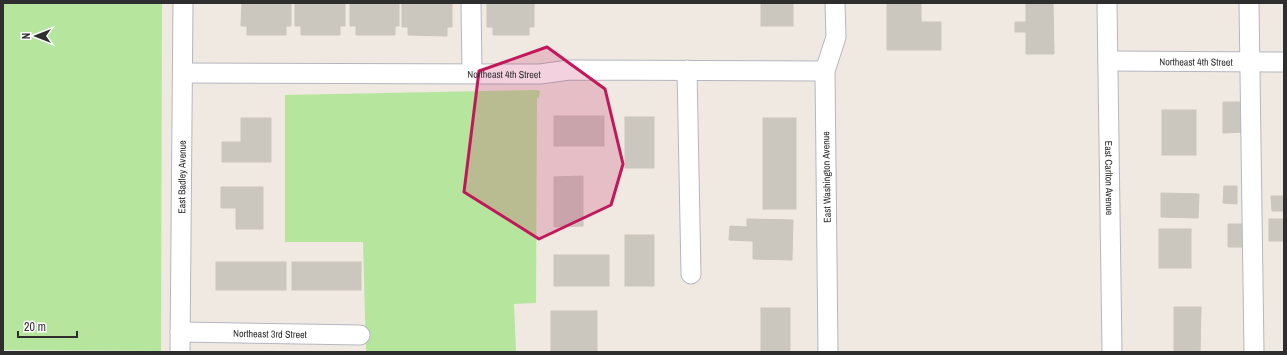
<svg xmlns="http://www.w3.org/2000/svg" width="1287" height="355" viewBox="0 0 1287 355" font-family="'Archivo Narrow',sans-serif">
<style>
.green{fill:#b6e59e}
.building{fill:#cbc7bf;stroke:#cbc5ba}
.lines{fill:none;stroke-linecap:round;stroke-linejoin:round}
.minor-casing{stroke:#b4b7c1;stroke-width:21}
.minor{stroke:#fff;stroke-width:19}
.marked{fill:#c2185b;fill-opacity:0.2;stroke:#c2185b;stroke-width:3;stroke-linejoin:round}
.labels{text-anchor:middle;stroke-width:4;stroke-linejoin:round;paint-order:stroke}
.street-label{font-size:10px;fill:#2e2e2e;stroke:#fff}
</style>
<rect width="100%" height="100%" fill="#efe9e1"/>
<g class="green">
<path d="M3 3H162L161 351 3 350Z"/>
<path d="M536 90 540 91 539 98H537L536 303 514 304 516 352H366L363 242H285V95Z"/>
</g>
<g class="building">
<path d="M242 3H291V26H286V35H247V26H241Z"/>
<path d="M295 3H345V26H340V35H301V26H295Z"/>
<path d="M350 3H399V26H395V35H356V26H350Z"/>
<path d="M402 3H452V27H447V36L408 35V27H402Z"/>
<path d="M487 3H534V27H529V35H493V27H487Z"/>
<rect x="761" y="3" width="32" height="23"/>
<path d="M887 4H921V22H941V50H887Z"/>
<path d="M1026 4H1053L1054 54H1026V32H1015V22H1026Z"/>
<path d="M1223 102H1247V132L1223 133Z"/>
<rect x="1162" y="110" width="34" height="45"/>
<rect x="554" y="116" width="50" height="30"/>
<rect x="625" y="117" width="29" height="51"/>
<path d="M241 118H271V162H222V142H241Z"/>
<rect x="763" y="118" width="33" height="91"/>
<path d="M583 176V226L554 227V177Z"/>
<path d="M1224 186H1237V204L1223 203Z"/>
<path d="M221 187H263V229H236V208H221Z"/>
<path d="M1161 193 1199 194 1198 218 1161 217Z"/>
<path d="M1271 196H1284V211H1272Z"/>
<path d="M747 219 793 220 792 260 753 259V241L729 240 730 226 747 227Z"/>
<rect x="1269" y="219" width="15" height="22"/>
<path d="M1228 224H1244L1243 247H1228Z"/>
<rect x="1159" y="229" width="32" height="39"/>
<rect x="625" y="235" width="29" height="51"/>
<rect x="554" y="255" width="55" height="31"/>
<rect x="216" y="262" width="70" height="28"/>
<rect x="292" y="262" width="69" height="28"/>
<path d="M1174 307H1201L1200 352H1174Z"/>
<rect x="761" y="308" width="29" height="44"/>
<rect x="551" y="311" width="46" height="41"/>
</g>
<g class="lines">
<g class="minor-casing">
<g id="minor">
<path d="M471 3 472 73"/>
<path id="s1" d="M1107 3 1112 352"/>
<path d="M1249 3 1254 352"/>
<path id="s2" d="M1108 61 1284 62"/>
<path d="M687 70 691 274"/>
<path id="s3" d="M183 73 540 74 569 70 825 71"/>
<path id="s4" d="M180 332 360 335"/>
<path id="s5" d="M180 352 183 3"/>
<path d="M828 352 825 71 836 37 835 3"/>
</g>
</g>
<use href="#minor" class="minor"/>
</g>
<path class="marked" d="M547 47 605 89 623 164 611 205 539 239 464 192 479 71Z"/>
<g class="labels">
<g class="street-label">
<text dy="4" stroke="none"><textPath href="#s2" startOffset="88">Northeast 4th Street</textPath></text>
<text dy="4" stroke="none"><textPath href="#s3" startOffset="321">Northeast 4th Street</textPath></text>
<text transform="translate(826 177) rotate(-91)" y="4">East Washington Avenue</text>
<text dy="4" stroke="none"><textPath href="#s5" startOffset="175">East Badley Avenue</textPath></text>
<text dy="4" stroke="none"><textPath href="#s1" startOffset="175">East Carlton Avenue</textPath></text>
<text dy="4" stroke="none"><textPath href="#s4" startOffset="90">Northeast 3rd Street</textPath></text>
</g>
</g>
<rect width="1287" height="355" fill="none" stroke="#2e2e2e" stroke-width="8"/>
<g transform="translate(36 36) rotate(270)" stroke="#ffffff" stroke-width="3" paint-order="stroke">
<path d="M0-3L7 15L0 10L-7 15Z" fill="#2e2e2e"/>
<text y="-6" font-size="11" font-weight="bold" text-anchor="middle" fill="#2e2e2e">N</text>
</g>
<path d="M18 331v6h59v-6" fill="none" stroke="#2e2e2e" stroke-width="2"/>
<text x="24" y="331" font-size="12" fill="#2e2e2e" stroke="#ffffff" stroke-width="3" paint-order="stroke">20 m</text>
</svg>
